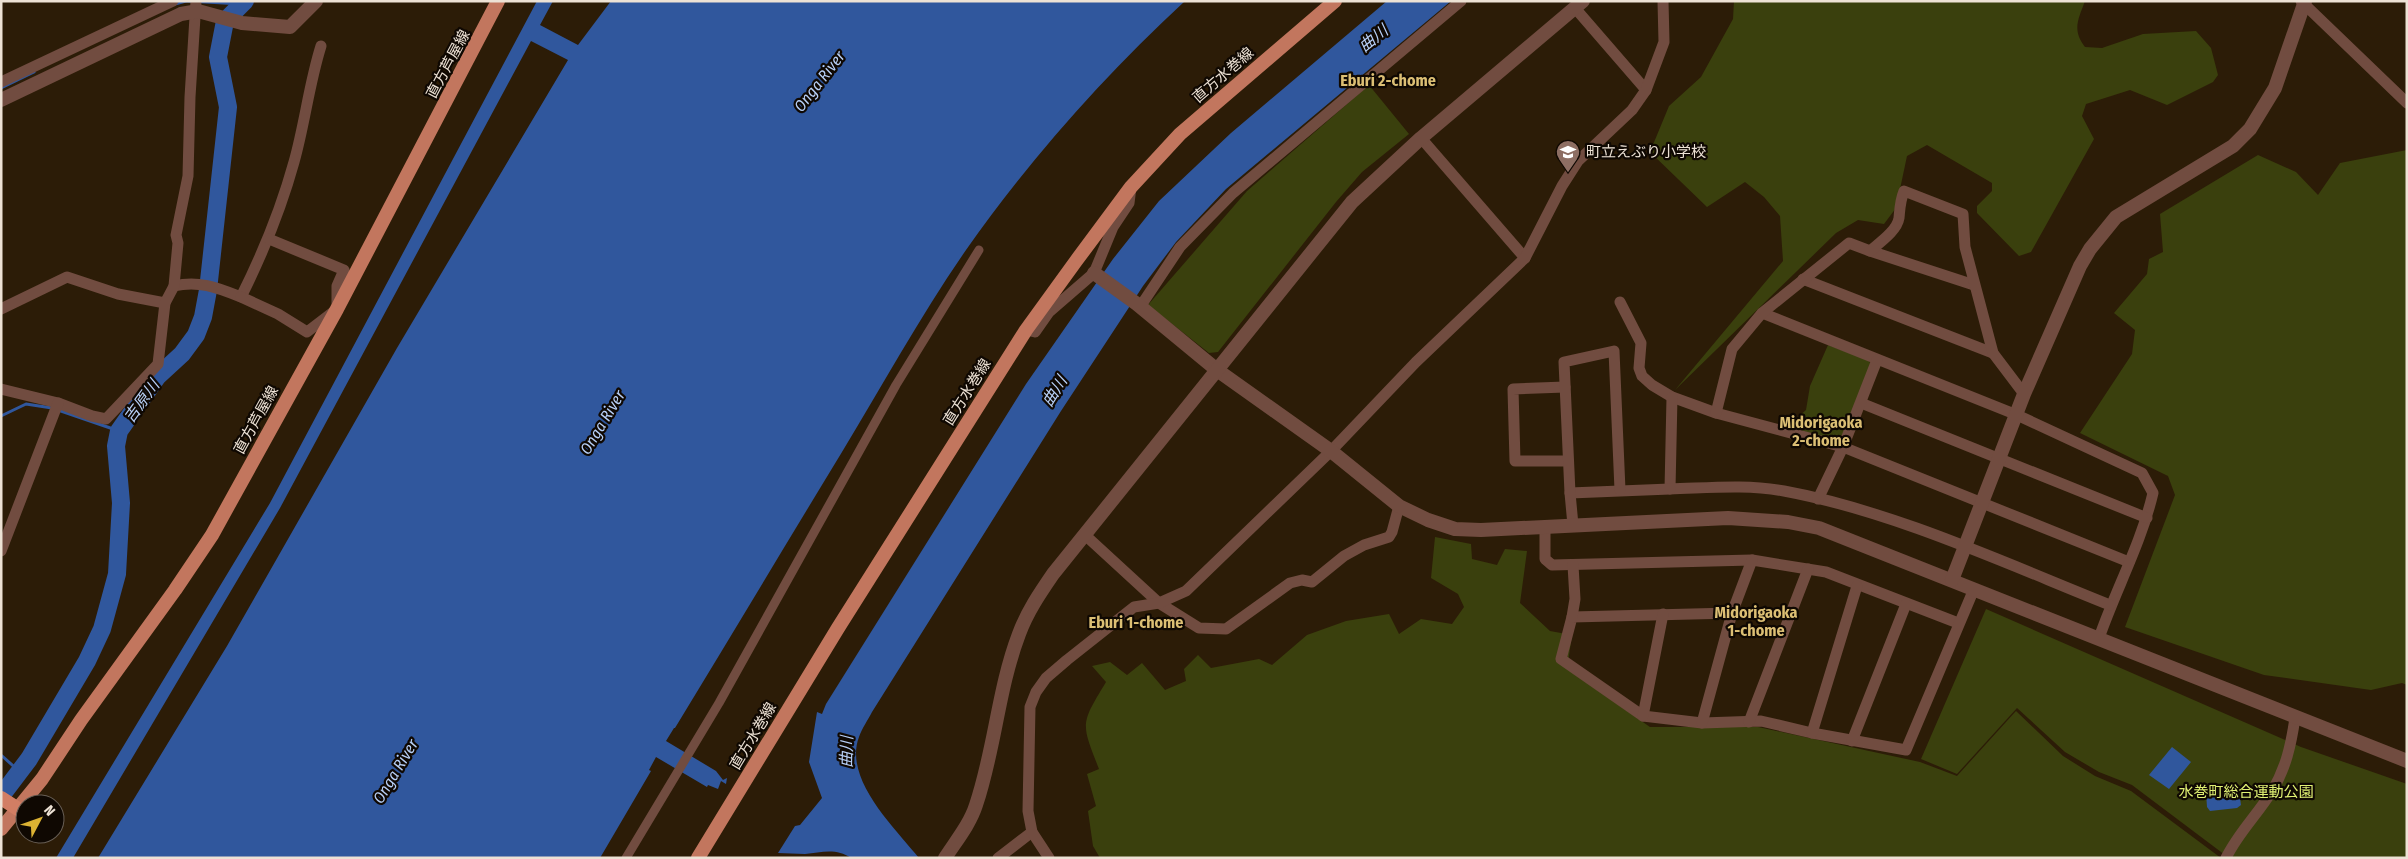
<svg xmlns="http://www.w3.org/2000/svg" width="2408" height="859" viewBox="0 0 2408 859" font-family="'Fira Sans Condensed','Noto Sans JP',sans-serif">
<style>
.green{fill:#3a400d}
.water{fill:#30579d}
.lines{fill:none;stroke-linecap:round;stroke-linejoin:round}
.stream{stroke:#30579d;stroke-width:3}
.river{stroke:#30579d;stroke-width:18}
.pedestrian{stroke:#714c40;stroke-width:9}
.minor{stroke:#714c40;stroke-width:11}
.tertiary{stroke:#714c40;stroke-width:14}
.primary{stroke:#c2765e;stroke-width:14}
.trunk{stroke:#d27e64;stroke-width:14}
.labels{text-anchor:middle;stroke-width:4.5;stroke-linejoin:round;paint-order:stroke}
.street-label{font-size:15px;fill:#ede2d5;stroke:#0f0802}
.poi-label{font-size:15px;fill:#ede2d5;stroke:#0f0802;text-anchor:start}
.park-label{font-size:15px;fill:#e0f073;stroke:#0f0802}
.water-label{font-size:16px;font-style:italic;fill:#b7cff6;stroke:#0f0802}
.neighbourhood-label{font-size:16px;font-weight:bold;fill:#dcbf74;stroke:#0f0802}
</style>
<rect width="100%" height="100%" fill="#2c1c07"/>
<g class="green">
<path d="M1734 1H2085C2078 20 2072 30 2085 47L2102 48 2143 34 2196 31 2211 48 2218 75 2213 82 2167 105 2130 90 2086 104 2082 116 2094 139 2031 252 2019 256 1977 213V206L1992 191V183L1927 145 1907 156 1896 208 1884 224 1858 220 1836 233 1675 390 1783 261 1780 216 1764 197 1745 182 1707 207 1650 152 1669 106 1701 77 1733 19Z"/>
<path d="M1369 85 1409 134 1362 172 1336 202 1218 352 1209 353 1148 305 1247 191Z"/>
<path d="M2407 150V685L2402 683 2371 690 2264 675 2125 627 2175 495 2168 476 2080 433 2132 354 2135 330 2114 313 2147 274 2149 259 2163 252 2160 214 2258 155 2296 172 2318 195 2340 163Z"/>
<path d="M1828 345 1868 360 1871 364 1842 436 1834 440 1786 426 1789 416 1797 418 1806 410 1810 386Z"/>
<path d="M1435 537 1471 544 1472 559 1497 565 1505 549 1527 551 1520 603 1550 631 1572 635 1567 669 1650 727H1758L1920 762 1957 776 2016 711 2063 756 2095 776 2131 791 2221 858H1100L1093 846 1088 811 1096 806 1087 774 1099 769C1081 723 1080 725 1106 682L1092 666 1110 662 1127 675 1142 663 1165 690 1186 681 1184 669 1198 655 1211 668 1259 659 1272 665 1307 635 1346 621 1389 614 1399 634 1421 619 1452 624 1464 607 1458 594 1431 578Z"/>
<path d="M1986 609 2301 747 2407 784V858H2229L2132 785 2099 772 2065 752 2017 708 1957 774 1921 759Z"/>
</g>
<g class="water">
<path d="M537 1H553L540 25 578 45 611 1H1185C1103 77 1030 159 966 250 921 315 883 384 842 452 786 544 731 636 675 728H674L666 741 716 771 723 780 727 778 726 784 721 781 718 789 708 785 707 787 656 757 649 770 651 771 600 858H98L227 646 397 348 568 60 531 41 280 508 73 858H56L270 503Z"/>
<path d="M1387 1H1451L1226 189 1176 242 1143 286 1061 411 872 712C868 720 862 728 859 737 843 779 895 828 919 858H851C837 848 822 852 805 854 796 854 787 853 778 853L795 826 800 825 822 798 809 762 817 712 822 714 826 704 1026 384 1113 259 1159 201 1231 133Z"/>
<path d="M2172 747 2191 762 2169 789 2149 775Z"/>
<path d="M2210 787 2216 791 2218 797 2240 798 2241 805 2237 808 2210 811 2207 807 2206 793Z"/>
</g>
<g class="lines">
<g class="stream">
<path d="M187 1 242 4"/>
<path d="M175 4 186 1"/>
<path d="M1 88 34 72"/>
<path d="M58 410 119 431"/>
<path d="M1 416 26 404 52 408"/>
<path d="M1 755 20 772"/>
</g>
<path class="river" d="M1 796 29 759 87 661 102 629 117 574 121 503 116 446 119 431 157 377 182 354 196 335 203 317 208 290 228 107 218 57 225 21 245 1"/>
<path class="pedestrian" d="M626 858 719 703 896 385 979 250"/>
<g class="minor">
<path d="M2301 1 2407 103"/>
<path d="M1575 8 1646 90"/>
<path d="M1 82 173 1"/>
<path d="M1421 138 1525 258"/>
<path d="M1870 251 1974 285"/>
<path d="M1803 279 1993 353"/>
<path d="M174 286C199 280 218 288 241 297 263 253 281 209 294 162 305 123 309 84 321 46"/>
<path d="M241 297 278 314 307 332 337 309V286L344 270 269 239"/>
<path d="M1620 302 1641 343 1639 368 1642 376 1652 385 1672 397 1716 413 1843 447 2129 562"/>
<path d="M1140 307 1180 247 1233 193 1461 1"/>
<path d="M1 309 67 277 118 294 165 303"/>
<path d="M1762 313 2017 415 2142 473 2153 493C2141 544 2116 589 2099 638"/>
<path d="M1026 330 1035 332 1049 312 1094 273 1113 227 1129 203 1131 187"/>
<path d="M1565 387 1513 389 1515 461H1568"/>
<path d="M1 389 58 403 92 416 106 419 158 364 165 303 174 286 178 243 176 235 188 176 190 97 196 1"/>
<path d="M1672 397 1670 489C1708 488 1746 484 1784 491 1893 511 2007 564 2110 605"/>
<path d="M1861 403 2147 518"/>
<path d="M1716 413 1732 349 1762 313 1849 243 1870 251C1879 243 1897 231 1899 218 1900 208 1900 201 1904 191L1963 214 1965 247 1993 353 2024 394"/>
<path d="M1570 493 1670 489"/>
<path d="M1818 499 1843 447 1877 360"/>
<path d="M1573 525 1570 493 1564 362 1614 351 1620 490"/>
<path d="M1545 527V559L1552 565 1752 560 1826 572 1958 623"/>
<path d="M1085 535 1159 603 1199 628 1226 629 1290 583 1302 580 1312 582 1344 556 1364 545 1389 537 1392 532 1399 506"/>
<path d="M1 551 58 403"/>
<path d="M1732 613 1572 617 1561 659 1643 716 1702 723 1761 721 1812 733 1906 750 1974 589"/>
<path d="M1572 617 1575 599 1573 565"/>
<path d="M1643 716 1663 614"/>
<path d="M1749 722 1808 569"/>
<path d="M1702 723 1732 613 1752 560"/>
<path d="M1812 733 1857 586"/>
<path d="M1852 741 1906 604"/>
<path d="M998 858 1032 832"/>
<path d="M1049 858 1032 832 1028 811 1030 707 1036 692 1046 678 1067 660 1134 607 1159 603 1186 591 1331 451 1416 362 1525 258 1562 186 1578 161 1632 110 1646 90 1664 42 1663 1"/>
<path d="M2226 858C2238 833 2258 814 2272 791 2286 768 2291 745 2295 718"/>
</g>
<g class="tertiary">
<path d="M1 100 181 14 198 11 242 23 290 27 316 1"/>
<path d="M1094 273 1137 304 1217 370 1331 451 1399 506 1428 520 1455 529 1481 530 1728 518 1788 522 1819 528 2407 761"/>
<path d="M1952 580 2024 394 2080 266 2090 249 2116 217 2233 146 2250 129 2275 88 2305 1"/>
<path d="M945 858C956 841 970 824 976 805 995 749 998 689 1019 634 1027 612 1040 593 1053 574L1352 202 1421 138 1583 1"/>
</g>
<g class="primary">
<path d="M1 829 42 779 81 720 175 590 212 535 337 309 498 1"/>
<path d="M698 858 838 628 1026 330 1076 261 1131 187 1180 134 1335 1"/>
</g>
<path class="trunk" d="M1 798 18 809"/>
</g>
<defs>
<g id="school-pin" transform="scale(1.25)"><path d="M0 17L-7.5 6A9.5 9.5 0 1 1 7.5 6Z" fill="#8d6e63" stroke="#0f0802"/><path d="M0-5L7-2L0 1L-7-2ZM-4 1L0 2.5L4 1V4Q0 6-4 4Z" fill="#fff"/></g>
</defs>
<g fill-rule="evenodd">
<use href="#school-pin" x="1568" y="152"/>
</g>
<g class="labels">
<g class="street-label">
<text transform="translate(448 64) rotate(-62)" y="5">直方芦屋線</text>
<text transform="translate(1223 75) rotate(-41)" y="5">直方水巻線</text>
<text transform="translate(967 392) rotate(-58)" y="5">直方水巻線</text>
<text transform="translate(256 420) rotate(-61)" y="5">直方芦屋線</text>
<text transform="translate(753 736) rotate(-59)" y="5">直方水巻線</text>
</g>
<g class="poi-label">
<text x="1586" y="157">町立えぶり小学校</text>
</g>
<g class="park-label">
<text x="2246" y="797">水巻町総合運動公園</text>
</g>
<g class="water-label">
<text transform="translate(1373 38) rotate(-39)" y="6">曲川</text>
<text transform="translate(819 81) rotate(-52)" y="6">Onga River</text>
<text transform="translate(1054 391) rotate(-58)" y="6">曲川</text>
<text transform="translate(141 401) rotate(-54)" y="6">吉原川</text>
<text transform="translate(602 422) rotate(-59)" y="6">Onga River</text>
<text transform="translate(846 752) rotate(-89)" y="6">曲川</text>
<text transform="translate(395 771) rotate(-59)" y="6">Onga River</text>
</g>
<g class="neighbourhood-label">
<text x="1388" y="86">Eburi 2-chome</text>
<text x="1821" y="428">Midorigaoka<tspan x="1821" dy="18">2-chome</tspan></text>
<text x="1756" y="618">Midorigaoka<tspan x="1756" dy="18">1-chome</tspan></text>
<text x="1136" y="628">Eburi 1-chome</text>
</g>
</g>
<rect width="2408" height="859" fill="none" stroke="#ede2d5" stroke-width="5"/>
<g transform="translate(40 819) rotate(49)"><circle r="24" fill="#0f0802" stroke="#685f56"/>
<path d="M0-4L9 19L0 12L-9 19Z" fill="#dcb233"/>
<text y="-8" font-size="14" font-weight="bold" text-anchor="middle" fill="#ede2d5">N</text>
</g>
</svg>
